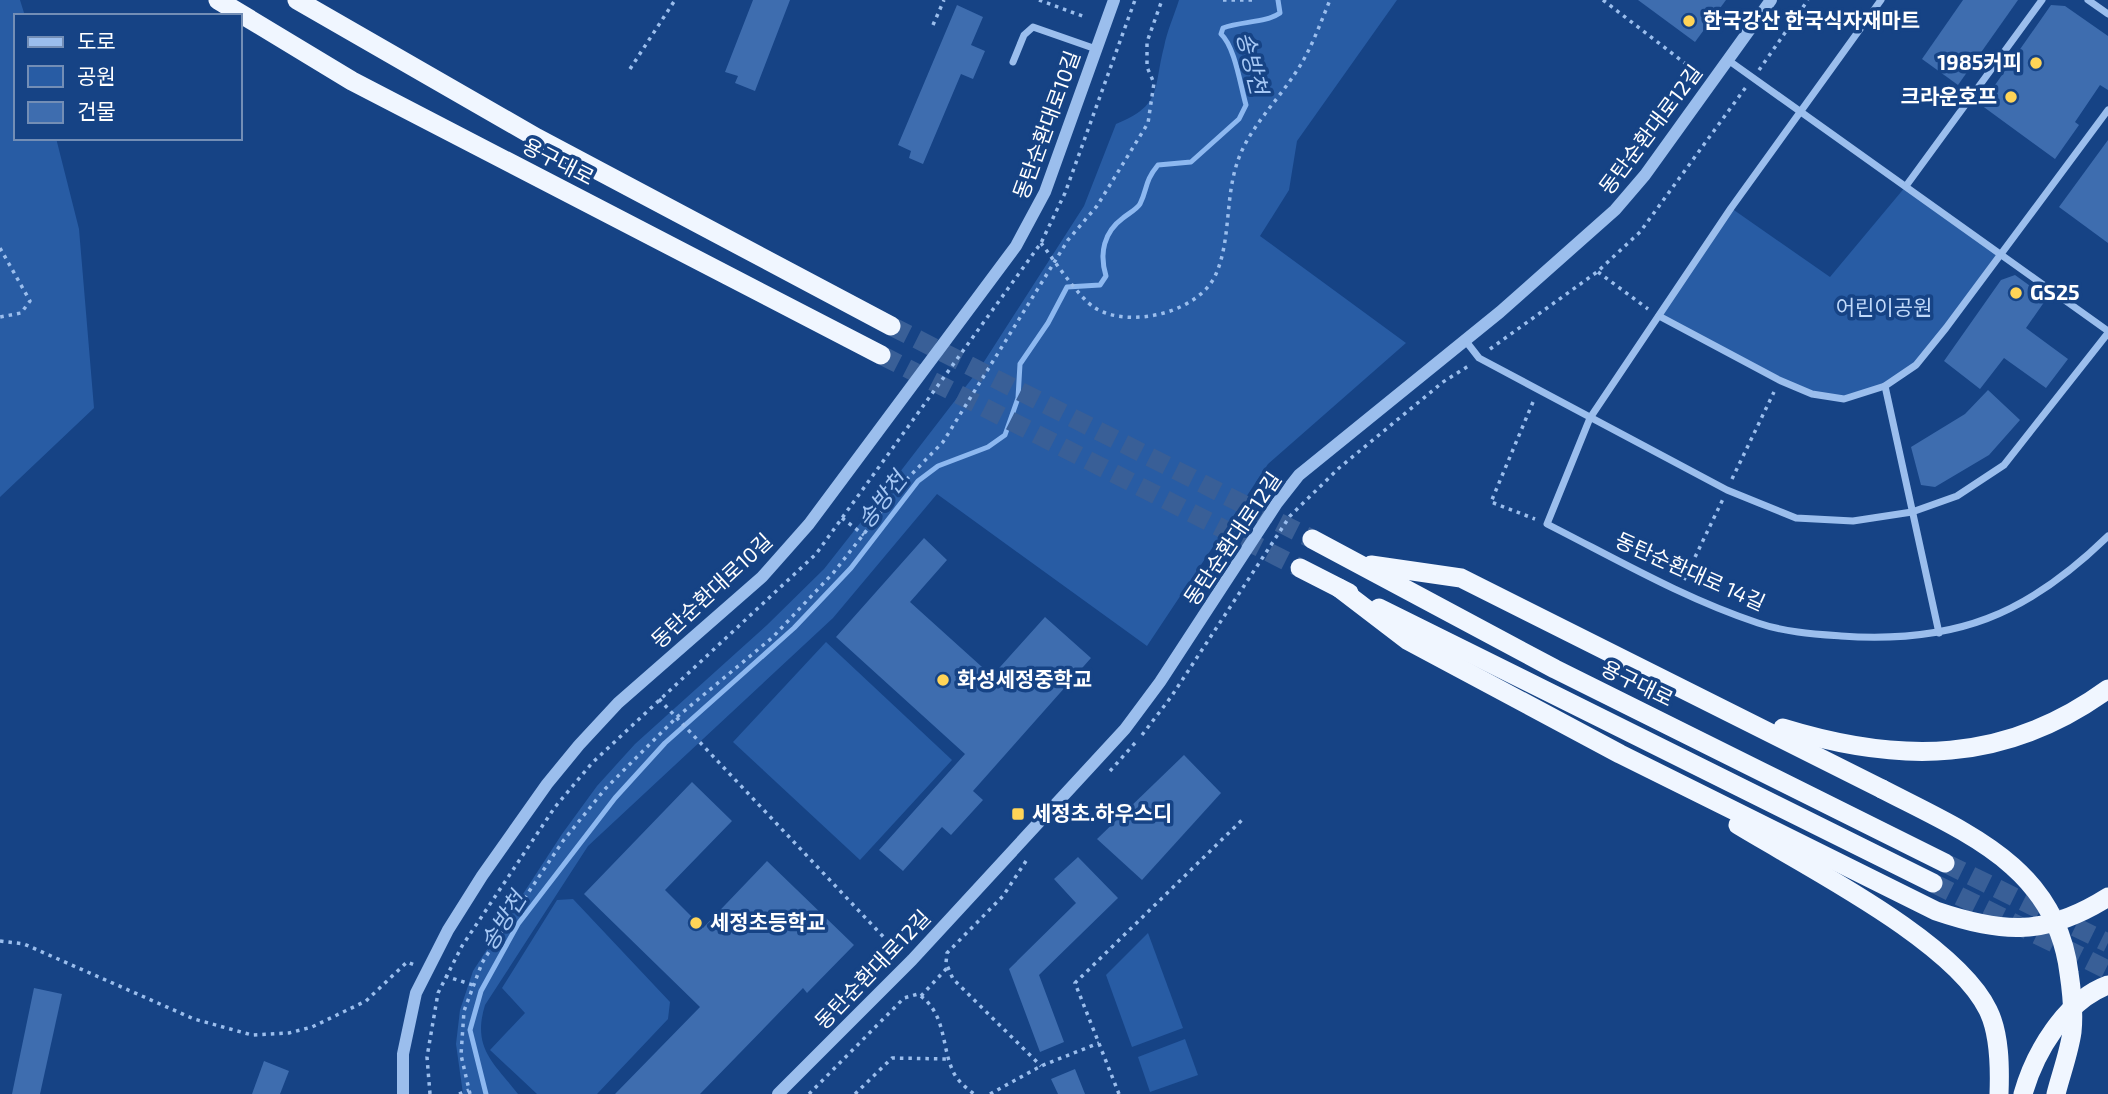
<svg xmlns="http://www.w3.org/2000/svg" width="2108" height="1094" viewBox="0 0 2108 1094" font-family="'Exo 2','Noto Sans KR',sans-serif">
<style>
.green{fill:#285ca4}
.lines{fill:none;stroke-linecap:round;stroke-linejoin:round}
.stream{stroke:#8db8f0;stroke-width:5}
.building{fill:#3e6daf}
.trunk-tunnel{stroke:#395f97;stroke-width:19;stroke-dasharray:19 10;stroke-linecap:butt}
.path{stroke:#9bbeed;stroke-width:3.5;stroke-dasharray:3.5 5;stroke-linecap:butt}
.minor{stroke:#9bbeed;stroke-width:7}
.tertiary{stroke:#9bbeed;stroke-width:12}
.trunk{stroke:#f0f6ff;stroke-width:19}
.trunk-bridge{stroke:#f0f6ff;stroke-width:19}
.poi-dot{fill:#ffd457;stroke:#164385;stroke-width:2.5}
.labels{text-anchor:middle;stroke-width:7;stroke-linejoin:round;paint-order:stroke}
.poi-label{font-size:21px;font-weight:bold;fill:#fff;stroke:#164385;text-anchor:start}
.street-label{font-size:21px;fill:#fff;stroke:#164385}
.park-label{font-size:21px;fill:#c0d9fa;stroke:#164385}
.water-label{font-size:23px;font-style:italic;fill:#a6c8f5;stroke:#164385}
</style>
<rect width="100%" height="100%" fill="#164385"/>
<g class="green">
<path d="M0 0H20L25 16H16V138H56L79 229 94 408 0 497Z"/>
<path d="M1179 0H1397L1297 141 1289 190 1260 236 1406 343 1268 464 1147 646 937 494 833 618 588 846 485 1005C472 1048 493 1062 518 1094H463L456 1044 460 1010 473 971 562 834 597 786 635 744 767 625 824 569 883 494 980 368 1084 206 1116 124C1163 105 1153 89 1164 47 1167 31 1174 16 1179 0Z"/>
<path d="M1906 186 2001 254 1946 328 1902 376 1844 399 1812 394 1659 316 1731 208 1830 277Z"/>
<path d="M826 642 952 760 860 860 733 742Z"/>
<path d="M573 899 670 1002 668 1019 597 1094H537L490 1050 525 1013 502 988 557 900Z"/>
<path d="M1148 933 1183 1028 1132 1047 1106 975Z"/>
<path d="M1185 1039 1198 1075 1150 1092 1138 1057Z"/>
</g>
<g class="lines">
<path class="stream" d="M486 1094 470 1030 481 991 518 924 615 798 665 743 794 628 851 568 918 481 938 466 988 447 1005 435 1018 398 1020 364 1048 323 1067 287 1100 285 1106 276C1099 253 1104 232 1123 218 1128 214 1137 209 1140 204 1148 188 1144 182 1158 165L1191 162 1239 119 1246 105C1240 84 1235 47 1221 34L1223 28C1241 21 1266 23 1280 13L1278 0"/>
</g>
<g class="building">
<path d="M753 0H790L755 91 735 83 738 76 725 72Z"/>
<path d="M1638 0H1726L1695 42Z"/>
<path d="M1963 0H2018L1958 85 1922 59Z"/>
<path d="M957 5 983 17 971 45 985 51 973 79 961 74 923 164 909 158 911 151 898 145Z"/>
<path d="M2051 5 2065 6 2108 36V90L2100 85 2075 122 2079 125 2055 159 1981 105Z"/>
<path d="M2108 140V243L2059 207Z"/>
<path d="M2015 275 2047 298 2026 328 2068 359 2046 388 2004 358 1980 389 1944 361 2001 280Z"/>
<path d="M1988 390 2020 420 1989 455 1935 487 1921 485 1911 447 1965 414Z"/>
<path d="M924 538 947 560 910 602 992 676 1045 617 1091 658 973 791 983 800 951 835 942 827 903 871 879 850 965 754 836 637Z"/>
<path d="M1184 755 1221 793 1142 880 1097 839Z"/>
<path d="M692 782 732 821 665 890 703 928 767 861 854 945 807 993 803 988 700 1094H615L700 1007 584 894Z"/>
<path d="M1078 857 1118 898 1039 975 1064 1042 1040 1052 1009 969 1076 903 1054 879Z"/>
<path d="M34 988 62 994 40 1094H12Z"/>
<path d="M264 1061 289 1071 280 1094H252Z"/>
<path d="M1075 1069 1085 1094H1058L1051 1079Z"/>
</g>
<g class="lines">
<g class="trunk-tunnel">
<path d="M891 326 1312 539"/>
<path d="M881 355 1300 568"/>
<path d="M1945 863 2108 943"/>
<path d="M1933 883 2108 970"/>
</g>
<g class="path">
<path d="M1039 0 1085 17"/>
<path d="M1223 0H1252"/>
<path d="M1603 0 1695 71"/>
<path d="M933 25 944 0"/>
<path d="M630 69 675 0"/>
<path d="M1759 70 1808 0"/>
<path d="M1041 243C1054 260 1079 298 1095 308 1129 329 1199 313 1216 274 1232 237 1224 194 1240 155 1253 124 1278 100 1296 72 1311 50 1320 24 1330 0"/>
<path d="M0 248 30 301 21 313 0 317"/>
<path d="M1598 272 1648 309"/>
<path d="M1490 349 1597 272 1640 232 1746 87"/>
<path d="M1533 402 1491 502 1535 519"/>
<path d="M1732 479 1774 392"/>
<path d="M842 518 864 535"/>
<path d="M1684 580 1723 499"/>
<path d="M659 699 893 947"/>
<path d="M1142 735 1171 697 1290 516 1339 468 1443 382 1470 365"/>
<path d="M1110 771 1135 743"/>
<path d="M1026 861 1003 896 947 953 946 963 953 979 1041 1066"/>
<path d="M915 923 922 930"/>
<path d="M0 941 24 944 194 1019 252 1035 289 1033 312 1027 366 1001 407 962 415 965"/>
<path d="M445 976 473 985"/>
<path d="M921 996 947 968"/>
<path d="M430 1094 427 1057 438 993 462 946 555 807 592 763 816 554 1041 243 1065 193 1135 0"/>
<path d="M459 1094 469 1090"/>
<path d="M470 1094 461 1055 464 1011 482 963 495 942 563 841 605 789 677 717 773 637 834 572 906 480 943 442 1068 240 1097 206 1148 123 1154 83 1147 67V42L1162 0"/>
<path d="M809 1094 904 998 918 994C946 1013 941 1043 952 1069 956 1080 965 1087 974 1094"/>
<path d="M855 1094 892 1058 949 1059"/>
<path d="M990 1094 1041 1066 1099 1043"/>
<path d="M1119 1094 1075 983 1243 819"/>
</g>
<g class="minor">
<path d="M1881 0 1731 208 1590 418 1547 524C1616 559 1685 599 1758 623 1784 632 1814 634 1841 636 1955 644 2027 615 2108 536"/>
<path d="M2088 0 2108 14"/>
<path d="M1728 60 2108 331"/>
<path d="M1013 62 1024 35 1033 27 1096 49"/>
<path d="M1906 186 2042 0"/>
<path d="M1659 316 1779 380 1812 394 1844 399 1885 386 1916 365 1946 328 2108 110"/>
<path d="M1465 340 1479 358 1727 490 1796 518 1853 521 1912 512 1957 496 2004 465 2108 333"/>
<path d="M1885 386 1939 633"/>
</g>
<g class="tertiary">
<path d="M403 1094V1054L416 993 448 930 482 876 547 784 579 745 618 703 762 577 809 524 1016 246 1045 192 1114 0"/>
<path d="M778 1094 912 960 1125 729 1160 682 1277 503 1299 475 1500 312 1615 210 1645 175 1771 0"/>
</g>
<g class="trunk">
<path d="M218 0 352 81 881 355"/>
<path d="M297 0 537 138 891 326"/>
<path d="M1312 539 1555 669 1945 863"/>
<path d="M1371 565 1461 578 1882 789"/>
<path d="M1300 568 1349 593"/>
<path d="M1339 588 1407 640 1620 754 1936 911C2004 934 2046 936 2108 897"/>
<path d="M1379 608 1933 883"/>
<path d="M1783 728C1900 764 2005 764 2108 689"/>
<path d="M1738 825C1805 866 1955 941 1988 1010 2000 1034 2000 1068 1999 1094"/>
<path d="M2023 1094C2035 1052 2065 1001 2108 985"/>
</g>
<path class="trunk-bridge" d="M1882 789C1967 833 2056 867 2069 973 2072 993 2074 1013 2072 1032 2069 1053 2061 1074 2056 1094"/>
</g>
<g class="poi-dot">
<circle cx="1689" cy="21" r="7"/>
<circle cx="2036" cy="63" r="7"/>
<circle cx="2011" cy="97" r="7"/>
<circle cx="2016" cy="293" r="7"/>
<circle cx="943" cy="680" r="7"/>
<rect x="1011" y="807" width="14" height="14" rx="3.5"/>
<circle cx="696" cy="923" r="7"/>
</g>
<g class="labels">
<g class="poi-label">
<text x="1703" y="28">한국강산 한국식자재마트</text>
<text x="2022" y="70" text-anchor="end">1985커피</text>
<text x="1997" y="104" text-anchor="end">크라운호프</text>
<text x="2030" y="300">GS25</text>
<text x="957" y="687">화성세정중학교</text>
<text x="1032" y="821">세정초.하우스디</text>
<text x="710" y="930">세정초등학교</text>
</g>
<g class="street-label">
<text transform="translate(1047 125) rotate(-70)" y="7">동탄순환대로10길</text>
<text transform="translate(1651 130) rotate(-53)" y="7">동탄순환대로12길</text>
<text transform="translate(558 162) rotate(27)" y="7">용구대로</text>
<text transform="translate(1233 539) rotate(-56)" y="7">동탄순환대로12길</text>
<text transform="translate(1690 572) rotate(24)" y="7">동탄순환대로 14길</text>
<text transform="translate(712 591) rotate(-43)" y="7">동탄순환대로10길</text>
<text transform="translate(1637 684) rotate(26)" y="7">용구대로</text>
<text transform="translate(873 970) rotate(-46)" y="7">동탄순환대로12길</text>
</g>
<g class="park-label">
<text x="1884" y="315">어린이공원</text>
</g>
<g class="water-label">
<text transform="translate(1252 63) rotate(76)" y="8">송방천</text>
<text transform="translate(882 500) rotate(-52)" y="8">송방천</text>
<text transform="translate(503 921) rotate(-58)" y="8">송방천</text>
</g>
</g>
<rect x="14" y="14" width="228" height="126" fill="#164385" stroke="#738eb6" stroke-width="2"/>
<rect x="28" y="37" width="35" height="10" fill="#9bbeed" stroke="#738eb6" stroke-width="2"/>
<text x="77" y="49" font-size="21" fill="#ffffff">도로</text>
<rect x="28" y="66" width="35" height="21" fill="#285ca4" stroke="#738eb6" stroke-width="2"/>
<text x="77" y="84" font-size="21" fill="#ffffff">공원</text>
<rect x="28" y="102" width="35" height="21" fill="#3e6daf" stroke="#738eb6" stroke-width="2"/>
<text x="77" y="119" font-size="21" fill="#ffffff">건물</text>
</svg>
